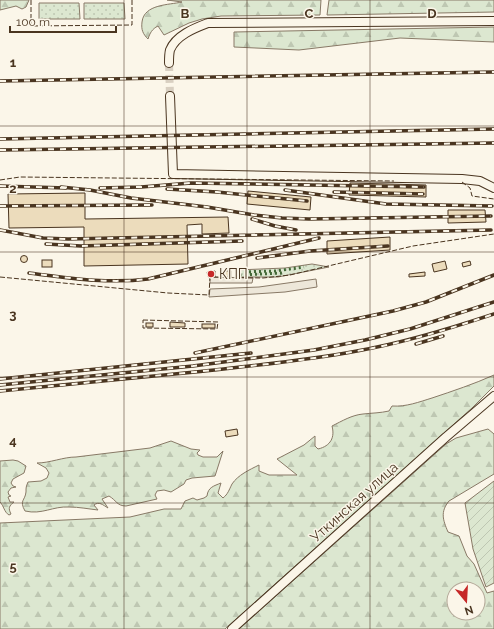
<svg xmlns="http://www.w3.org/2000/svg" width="494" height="629" viewBox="0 0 494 629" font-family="Raleway,sans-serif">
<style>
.grass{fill:url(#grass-dots);stroke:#887966}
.forest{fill:url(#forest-firs);stroke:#887966;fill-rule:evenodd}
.garden{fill:url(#garden-furrows);stroke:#887966}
.parking{fill:#ede7d9;stroke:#887966}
.building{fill:#ecdcbc;stroke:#4a3520}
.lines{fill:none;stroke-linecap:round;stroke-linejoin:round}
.minor-tunnel{stroke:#d8cfc1;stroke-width:8;stroke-dasharray:8 4;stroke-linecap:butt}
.minor-casing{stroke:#4a3520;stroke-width:10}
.minor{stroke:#fbf6e9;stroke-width:8}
.rail-casing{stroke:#4a3520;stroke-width:3.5}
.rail{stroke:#fbf6e9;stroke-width:2;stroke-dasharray:6;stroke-linecap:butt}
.hedge{stroke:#436837;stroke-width:3;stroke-dasharray:2 3;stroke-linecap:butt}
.fence{stroke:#4a3520;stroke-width:1;stroke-dasharray:5 2;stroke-linecap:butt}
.grid{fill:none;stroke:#4a3520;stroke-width:1;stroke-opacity:0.55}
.poi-dot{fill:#c62828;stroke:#fbf6e9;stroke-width:1.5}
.labels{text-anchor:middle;stroke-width:3;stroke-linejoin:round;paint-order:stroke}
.poi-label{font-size:14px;fill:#4a3520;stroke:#fbf6e9;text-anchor:start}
.street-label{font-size:14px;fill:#4a3520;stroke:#fbf6e9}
.grid-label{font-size:13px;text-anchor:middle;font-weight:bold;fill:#4a3520;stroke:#fbf6e9;stroke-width:3;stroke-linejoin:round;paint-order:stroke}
</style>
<defs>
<pattern id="grass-dots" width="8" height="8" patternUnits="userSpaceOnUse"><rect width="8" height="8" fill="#dce7d0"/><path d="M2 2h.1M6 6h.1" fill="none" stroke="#bec7b2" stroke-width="1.8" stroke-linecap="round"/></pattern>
<pattern id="forest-firs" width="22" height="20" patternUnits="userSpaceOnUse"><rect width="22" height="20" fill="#dce7d0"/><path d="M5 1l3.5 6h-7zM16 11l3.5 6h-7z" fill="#bec7b2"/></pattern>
<pattern id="garden-furrows" width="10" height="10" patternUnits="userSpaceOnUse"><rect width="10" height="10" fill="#dce7d0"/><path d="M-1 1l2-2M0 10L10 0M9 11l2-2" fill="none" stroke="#bec7b2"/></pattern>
</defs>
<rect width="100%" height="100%" fill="#fbf6e9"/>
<g class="grass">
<path d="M39 3H79L80 19H39Z"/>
<path d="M84 3H124L125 19H84Z"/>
<path d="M312 264 329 267 278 277H237V270L285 268Z"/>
</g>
<g class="forest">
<path d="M0 0H29L26 7 22 9 16 6 0 10Z"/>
<path d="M167 0H321L320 15 221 16 202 19 189 23 164 35 158 26C152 29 150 33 148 39 143 34 141 30 142 22 144 4 169 5 182 2Z"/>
<path d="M329 0H494V12L327 15Z"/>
<path d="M494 27V42L400 38 299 50 234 47V32Z"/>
<path d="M494 375V386L472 408 225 629H0V523L130 517 164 509H181L185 501 193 498 197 500 204 498 207 496C208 487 214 486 221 483L218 493 223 498C228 494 229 490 232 484 238 475 249 470 259 465V471L269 475H297L277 459 304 445 315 436V446L318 449C331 446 335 437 332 426 342 421 352 415 363 414 372 413 380 413 389 411L392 406C406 407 419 402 432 398 453 391 474 384 494 375Z"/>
<path d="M488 429 494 434V474L449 501C440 512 443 520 448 532L459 536 467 556 474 564 487 593 494 591V629H239L446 444 456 438ZM454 589H478V613H454Z"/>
<path d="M171 441 191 449 200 450 197 453 198 455 203 457H217L223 451 215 476 192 478 186 480 184 484 171 492 164 490 157 491 155 495 157 499 126 506C117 506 116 500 109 496L102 499 108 508C103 505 99 501 94 505L98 510C89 509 79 507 69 507 53 506 42 515 25 511 19 500 25 501 26 492 26 487 26 487 28 482L41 481 47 478 49 473 46 468 37 463C50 463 63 457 76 457L150 448Z"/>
<path d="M13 460 18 461 26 466 24 473 13 479 11 483 13 486 16 487 11 488 8 492 9 495 11 496 8 497 10 502H14C9 506 8 508 11 514L9 515C4 512 4 506 0 502V461Z"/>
</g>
<path class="garden" d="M494 481V583L486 587 473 549 465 503Z"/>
<g class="parking">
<path d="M210 277 253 278 252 283H210Z"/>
<path d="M316 279 317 287 285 292 209 297 210 289 259 287Z"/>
</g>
<g class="building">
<path d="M350 183 426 185V197L349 195Z"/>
<path d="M248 191 311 197 310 210 247 204Z"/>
<path d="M85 193V219L228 217 229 233 202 234V224L187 225 188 264 84 266V227L9 228 8 194Z"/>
<path d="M448 210H485L486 222 448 223Z"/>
<path d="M390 237V250L327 254V241Z"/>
<circle cx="24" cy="259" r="3.5"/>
<rect x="42" y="260" width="10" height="7"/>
<path d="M445 261 447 269 434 272 432 264Z"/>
<path d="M470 261 471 265 463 267 462 263Z"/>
<path d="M215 271V277H208L207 272Z"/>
<rect x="223" y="271" width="8" height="6"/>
<path d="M425 272V276L409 277V274Z"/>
<path d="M170 322 185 323V327H170Z"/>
<rect x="146" y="323" width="7" height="4"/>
<rect x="202" y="324" width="13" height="4"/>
<path d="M237 429 238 435 226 437 225 431Z"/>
</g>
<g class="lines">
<path class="minor-tunnel" d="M169 63 170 96"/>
<g class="minor-casing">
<g id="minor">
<path d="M169 63C169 59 169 54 170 50 176 35 195 28 208 23L494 21"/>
<path d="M170 96 173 174 462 179 480 181 494 188"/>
<path d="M232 629 446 437 494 396"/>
</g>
</g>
<use href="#minor" class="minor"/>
<g class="rail-casing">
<g id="rail">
<path d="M0 81 494 72"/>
<path d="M0 139 494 129"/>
<path d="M0 150 494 143"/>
<path d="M0 186 66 188"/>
<path d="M61 187 90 190 131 198 207 207 254 215 282 218 309 219 491 216"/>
<path d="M100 188 141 187 191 183 424 187"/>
<path d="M167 189 217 192 307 201"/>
<path d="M285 190 386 204 492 206"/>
<path d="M334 192 423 194"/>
<path d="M0 206 152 205"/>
<path d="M252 219 275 226 296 230"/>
<path d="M0 230 43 238 68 239 491 230"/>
<path d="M46 244 81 246 242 241"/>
<path d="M257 258 310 251 388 246"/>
<path d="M29 273C69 278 108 284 148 279L319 238"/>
<path d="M416 344 443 336"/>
<path d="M195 353 393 311 426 302 494 275"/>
<path d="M0 379 251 353"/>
<path d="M0 385 193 366 314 350 365 340 410 329 494 302"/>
<path d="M0 391C65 385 130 378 195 372 249 366 304 361 357 351 404 343 449 329 494 314"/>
</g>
</g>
<use href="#rail" class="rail"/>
<g class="hedge">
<path d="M239 272 276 271 304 267"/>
<path d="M240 275 283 273"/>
</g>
<g class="fence">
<path d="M31 0V26L132 25V0"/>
<path d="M0 180 20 177 394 181"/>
<path d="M462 182 470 188 472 196 494 199"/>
<path d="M0 277 168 293 209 295 210 277 263 278 290 275 413 246 494 234"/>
<path d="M143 320 218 322 217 329 143 328Z"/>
</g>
</g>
<path class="grid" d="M124 0V629M247 0V629M370 0V629M0 126H494M0 252H494M0 377H494M0 503H494"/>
<circle class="poi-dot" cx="211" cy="274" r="4"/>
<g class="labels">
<g class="poi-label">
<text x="219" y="279">КПП</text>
</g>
<g class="street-label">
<text transform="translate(354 502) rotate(-42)" y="5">Уткинская улица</text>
</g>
</g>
<g class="grid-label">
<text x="185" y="18">B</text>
<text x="309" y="18">C</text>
<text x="432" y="18">D</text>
<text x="13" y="67">1</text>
<text x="13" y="193">2</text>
<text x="13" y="319">3</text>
<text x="13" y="445">4</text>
<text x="13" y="571">5</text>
</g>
<g transform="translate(466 601) rotate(162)"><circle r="19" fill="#fbf6e9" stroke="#b4a999"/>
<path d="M0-3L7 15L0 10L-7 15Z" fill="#c62828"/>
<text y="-6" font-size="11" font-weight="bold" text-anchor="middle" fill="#4a3520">N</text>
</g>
<path d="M10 26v6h106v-6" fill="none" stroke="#4a3520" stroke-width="2"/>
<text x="16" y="26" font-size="12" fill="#4a3520" stroke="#fbf6e9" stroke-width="3" paint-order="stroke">100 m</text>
</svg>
